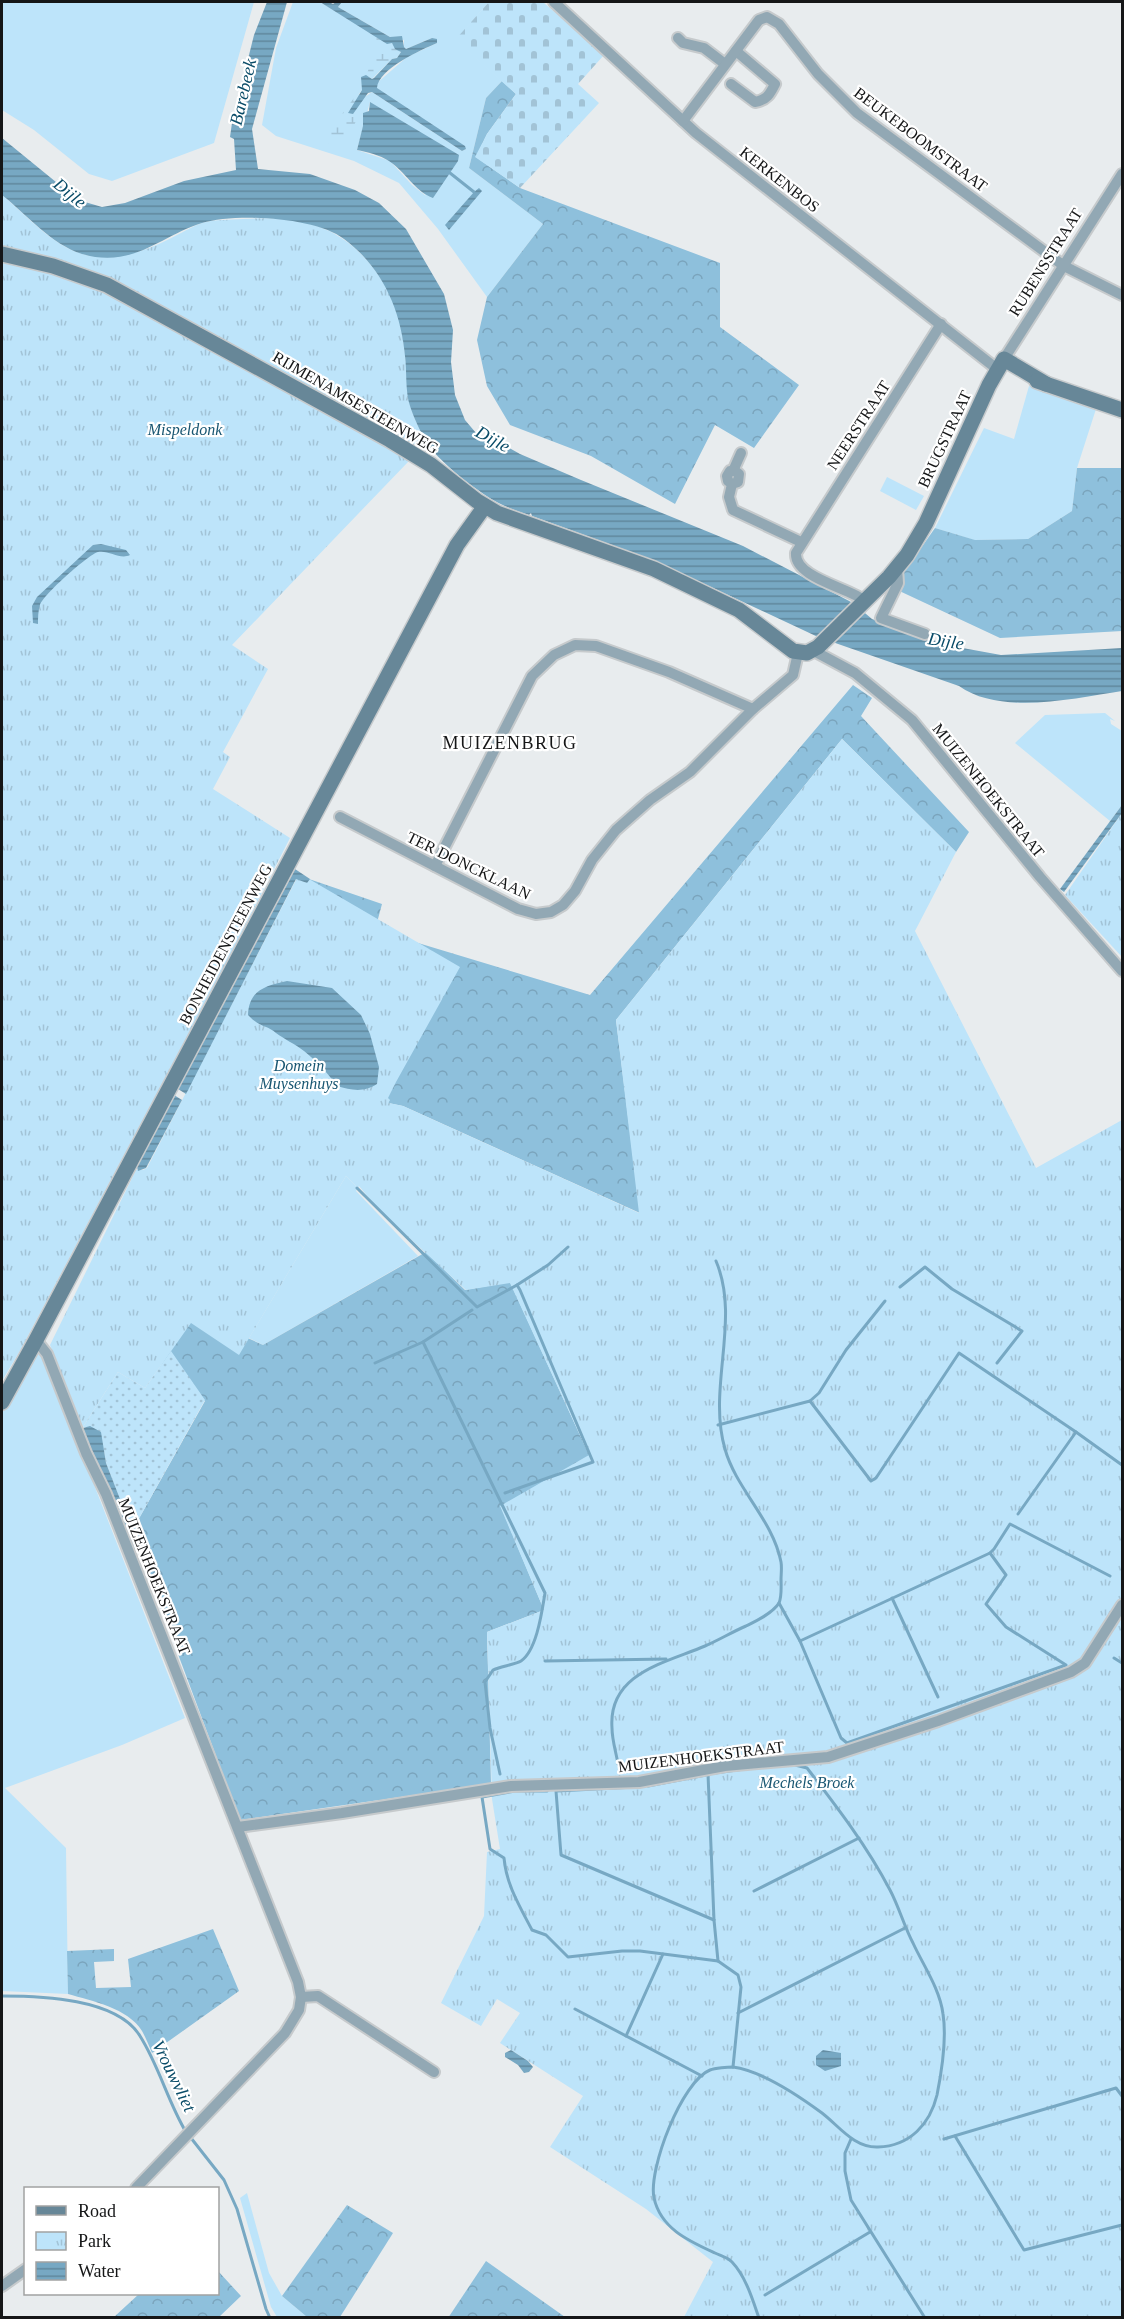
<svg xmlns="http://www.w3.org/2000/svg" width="1124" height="2319" viewBox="0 0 1124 2319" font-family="'Times New Roman',serif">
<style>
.grass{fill:#bde4fa;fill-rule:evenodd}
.forest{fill:url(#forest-crowns)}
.wetland{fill:url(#wetland-marsh)}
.cemetery{fill:url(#cemetery-stones)}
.park{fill:url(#park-tufts)}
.garden{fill:url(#garden-dots)}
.water{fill:url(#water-rules)}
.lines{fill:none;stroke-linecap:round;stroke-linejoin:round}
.stream{stroke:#77a8c3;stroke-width:3}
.street-casing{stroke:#c6cacc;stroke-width:14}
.secondary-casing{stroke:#c6cacc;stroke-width:18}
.street{stroke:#92a8b4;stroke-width:10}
.secondary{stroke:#678798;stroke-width:15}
.labels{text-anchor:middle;stroke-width:4.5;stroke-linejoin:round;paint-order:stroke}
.street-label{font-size:16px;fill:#151617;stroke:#fff}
.park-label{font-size:16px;font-style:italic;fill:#185672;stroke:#fff}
.water-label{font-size:18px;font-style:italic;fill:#0a4c68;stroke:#fff}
.neighbourhood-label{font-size:18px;letter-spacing:1.5px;fill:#151617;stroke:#fff}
</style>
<defs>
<pattern id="forest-crowns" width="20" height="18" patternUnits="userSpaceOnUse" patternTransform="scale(1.5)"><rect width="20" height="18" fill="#8ec0dc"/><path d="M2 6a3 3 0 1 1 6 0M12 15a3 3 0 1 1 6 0" fill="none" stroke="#7aa4bc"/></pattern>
<pattern id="wetland-marsh" width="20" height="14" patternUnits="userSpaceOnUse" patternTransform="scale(1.5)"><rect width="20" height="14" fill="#bde4fa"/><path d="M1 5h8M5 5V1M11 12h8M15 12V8" fill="none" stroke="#a2c3d6"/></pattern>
<pattern id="cemetery-stones" width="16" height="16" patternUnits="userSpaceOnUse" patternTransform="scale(1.5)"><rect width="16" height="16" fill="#bde4fa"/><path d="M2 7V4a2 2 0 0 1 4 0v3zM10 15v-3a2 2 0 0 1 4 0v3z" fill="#a2c3d6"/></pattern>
<pattern id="park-tufts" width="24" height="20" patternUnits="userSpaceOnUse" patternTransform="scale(1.5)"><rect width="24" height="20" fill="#bde4fa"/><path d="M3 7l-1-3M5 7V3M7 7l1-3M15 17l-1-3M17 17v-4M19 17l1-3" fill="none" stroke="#a2c3d6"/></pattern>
<pattern id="garden-dots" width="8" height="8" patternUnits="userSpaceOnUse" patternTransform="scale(1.5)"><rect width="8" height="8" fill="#bde4fa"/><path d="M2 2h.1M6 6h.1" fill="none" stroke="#a2c3d6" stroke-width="1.8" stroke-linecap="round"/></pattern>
<pattern id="water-rules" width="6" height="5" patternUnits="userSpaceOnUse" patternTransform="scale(1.5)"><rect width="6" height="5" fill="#77a8c3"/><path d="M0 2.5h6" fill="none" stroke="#60889d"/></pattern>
</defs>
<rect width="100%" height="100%" fill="#e8ecee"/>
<g class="grass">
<path d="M2 2H254L214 143 112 181 89 174 34 130 2 110Z"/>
<path d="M293 2H320L385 41 362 90 348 109 372 92 462 151 466 149 464 146 376 88 377 83 407 57 437 43 432 38 406 49 404 47V40L390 37 338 7 342 2H489L456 40 502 81 486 98 469 168 543 224 487 297 438 229 399 183 354 161 276 136 262 125 276 48ZM370 102 426 196 412 185 390 161 357 150Z"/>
<path d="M1029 386 1096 409 1077 468 1072 511 1028 539 974 540 935 528 984 428 1014 439Z"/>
<path d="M887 477 924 496 916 510 880 491Z"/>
<path d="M1105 713 1115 721 1110 719 1111 724 1122 731V805L1110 821 1015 743 1045 715Z"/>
<path d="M346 1176 358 1188 356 1191 418 1256 263 1345 249 1338Z"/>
<path d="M38 1354 45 1359 185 1718 122 1745 5 1788 66 1848 68 1994 2 1991V1413Z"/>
<path d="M247 2193 269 2273 282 2296 307 2317H277L271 2307 240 2198Z"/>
</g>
<g class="forest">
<path d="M502 81 516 94 487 134 476 157 520 188 720 263V327L799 385 754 448 715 425 675 504 591 456 510 425 487 386 477 340 487 297 543 224 469 168 486 98Z"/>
<path d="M1077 468H1122V631L1000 638 893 588 935 528 975 540 1028 539 1072 511Z"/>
<path d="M853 685 872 698 861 716 969 832 956 852 842 739 616 1020 640 1213 403 1106 378 1101 307 883 309 879 382 904 375 930 590 995Z"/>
<path d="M426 1252 465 1290 510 1282 589 1455 721 1416 501 1507 544 1610 487 1632 491 1784 240 1820 132 1531 205 1401 149 1386 192 1313 263 1345Z"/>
<path d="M213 1929 239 1991 152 2053C149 2046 146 2038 142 2031 128 2008 92 2001 68 1994L67 1951 114 1949V1961L94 1962 96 1988 131 1987 128 1959Z"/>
<path d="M347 2205 393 2233 340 2317H307L282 2296Z"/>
<path d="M486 2261 565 2317 448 2318Z"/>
<path d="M218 2271 241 2296 219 2317H114L139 2294H218Z"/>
</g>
<g class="wetland">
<path d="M372 33 392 43 401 52 397 58 392 59 372 79 366 75 375 56Z"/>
<path d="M357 94 365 97 349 139 344 138 338 145 328 143 326 139 330 130Z"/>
</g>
<path class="cemetery" d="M489 2H543L604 55 578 84 599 103 520 188 475 157 487 134 516 94 455 40Z"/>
<g class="park">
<path d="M2 195C28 216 55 250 91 256 114 259 140 253 161 243 175 237 188 228 202 223 215 219 230 220 243 219 305 215 348 227 383 282 401 310 404 340 407 373 408 382 407 395 410 404 414 419 421 432 428 446L408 462 232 645 268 669 223 752 230 757 213 789 290 838 225 965 21 1349 2 1381Z"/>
<path d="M842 739 956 852 915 931 1036 1168 1122 1120V2317H684L713 2262 646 2209 550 2147 583 2096 500 2043 520 2013 497 1999 481 2026 441 2003 484 1916 487 1852 500 1849 492 1799 487 1632 544 1610 500 1506 589 1455 510 1283 466 1290 378 1209 359 1186 358 1188 346 1176 239 1355 191 1323 145 1388 118 1372 83 1427 50 1345 136 1170H143L147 1168 297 878 307 883 309 879 460 967 396 1082 388 1098 390 1100 389 1103 403 1106 639 1213 616 1020Z"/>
<path d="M1122 813V957L1065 895Z"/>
</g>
<path class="garden" d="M171 1351 205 1400 132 1531 106 1463 104 1451 87 1427H83L118 1372 145 1388Z"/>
<g class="water">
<path d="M267 2H287L252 129 258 169 310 174 355 190 379 203 406 229 444 294 453 330 451 362 455 395 465 420 482 440 499 442 520 454 581 480 743 546 853 603 872 619 901 631 957 647 1001 655 1122 648V691C1075 698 1001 716 959 686L818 637 653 560 532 516 531 513 529 515C517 511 505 507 495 501 477 491 441 463 429 446 421 434 414 418 410 406 405 391 407 371 405 356 401 310 382 267 344 239 315 217 236 213 202 223 160 236 133 269 82 254 51 244 27 215 2 195V138L78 200 102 207 125 203 184 181 236 170 234 139 230 137 232 123 254 35Z"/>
<path d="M320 2H329L333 4 336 2H342L338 7 390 37 402 36 404 47 406 49 432 38 437 39V43C421 50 378 69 377 88L465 146 466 149 462 151 372 92 368 93 353 114 348 113 362 90 361 77 366 75 372 79 374 78 392 59 397 58 401 52 395 49 392 43 387 44Z"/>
<path d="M370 102 459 155 458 161 433 198C414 191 406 172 389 161 380 155 367 152 357 150L363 126V113L369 111Z"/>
<path d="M479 188 482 191 449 230 445 225 474 192Z"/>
<path d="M101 544 126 550 130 555C120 560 109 550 98 552 89 554 43 595 40 605 38 611 38 618 38 624L33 623 32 606 37 597 93 545Z"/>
<path d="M1122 805V813L1064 892 1060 889Z"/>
<path d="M295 869 310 879 307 883 296 879 186 1094 178 1089Z"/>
<path d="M287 981 332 988 361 1015 370 1034 379 1067 377 1084C363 1093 351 1090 337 1086 328 1073 316 1061 304 1051 295 1044 284 1039 276 1033 267 1025 260 1028 248 1015 249 990 265 986 287 981Z"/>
<path d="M174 1095 182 1100 146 1168 138 1171 137 1167Z"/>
<path d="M90 1426 101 1432 106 1463 134 1535V1545L137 1556 134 1557 83 1428Z"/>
<path d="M511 2050 528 2061 533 2067 529 2072 524 2073 518 2065 505 2057V2053Z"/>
<path d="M823 2050 841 2053V2066L825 2071 816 2065V2056Z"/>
</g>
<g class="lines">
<g class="stream">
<path d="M450 173 474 192"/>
<path d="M357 1188 477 1307 517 1285 520 1290 593 1462 505 1493"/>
<path d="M517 1285 548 1265 568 1247"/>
<path d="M900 1287 925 1267 952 1289 1022 1331 997 1363"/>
<path d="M423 1342 472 1310"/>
<path d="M375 1363 423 1342 545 1593C542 1611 537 1650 521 1661 516 1664 499 1667 493 1670L485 1682 490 1728 500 1774"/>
<path d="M810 1401 819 1393 846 1350 885 1301"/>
<path d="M718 1425 810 1401 871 1481 876 1478 959 1353 1076 1432"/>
<path d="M1018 1514 1076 1432 1122 1465"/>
<path d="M892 1598 938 1697"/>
<path d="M779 1603 800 1641 990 1553 994 1549 1010 1524 1110 1576"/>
<path d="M800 1641 841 1738 847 1743 1066 1665 1006 1627 986 1604 1006 1575 990 1553"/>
<path d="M1114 1658 1122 1663"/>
<path d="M545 1661 666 1659"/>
<path d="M618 1764C616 1752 612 1740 612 1728 608 1673 665 1663 705 1646 719 1640 732 1632 746 1626 756 1621 773 1613 779 1603 782 1596 781 1587 781 1580 781 1574 782 1568 781 1562 773 1520 736 1489 725 1449 707 1388 741 1320 716 1261"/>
<path d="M648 1786 706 1775"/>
<path d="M635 1787 556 1791 561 1855 714 1920"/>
<path d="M547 1791H515L482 1797 490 1849 504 1858C506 1884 520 1907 532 1930L546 1935 568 1957 622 1951H640L718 1961 738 1975 741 1987 733 2067"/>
<path d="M754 1891 859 1838"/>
<path d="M718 1961 714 1920 708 1774 744 1769"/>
<path d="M2 1996C40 1996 117 1998 140 2036 159 2066 168 2102 186 2132"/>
<path d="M575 2009 702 2076"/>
<path d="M738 2013 905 1928"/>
<path d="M626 2036 663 1954"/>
<path d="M955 2136 1024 2250 1122 2225"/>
<path d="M191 2138 224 2180 237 2209 266 2309 270 2318"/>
<path d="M851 2139 845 2153V2171L851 2200 925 2318"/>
<path d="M944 2139 1116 2088 1122 2096"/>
<path d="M765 2295 870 2232"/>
<path d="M759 2318C752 2298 746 2277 732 2262 727 2257 721 2256 715 2253 689 2241 661 2229 654 2198 648 2169 682 2081 710 2070 715 2068 728 2067 733 2067 762 2071 799 2096 822 2113 839 2126 854 2148 878 2147 910 2146 930 2124 937 2095 942 2070 947 2039 943 2014 940 1989 923 1965 913 1943 904 1926 899 1907 890 1890 867 1846 837 1807 807 1768L795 1765"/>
<path d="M1049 2318H1057"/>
</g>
<g class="street-casing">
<g id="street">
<path d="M554 2 696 133 997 369"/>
<path d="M678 38 683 43 704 48 725 64"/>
<path d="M731 84 755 102C767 100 770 94 775 84L736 51"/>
<path d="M683 121 759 20 767 17 779 24 818 74 857 113 1064 266 1122 295"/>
<path d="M1004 359 1122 174"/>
<path d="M733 471 741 453"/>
<path d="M732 484 738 482 739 474 735 471H730L727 476 728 481 732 484 729 497 733 510 801 542"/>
<path d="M897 568 898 583 881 618 925 634"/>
<path d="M865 601C850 588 794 578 796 553L941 324"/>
<path d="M814 651 855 673 912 720 1040 877 1122 971"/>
<path d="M340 817 518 909 536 914 551 912 563 905 575 891 592 860 616 830 650 800 690 772 753 709 793 675 798 653"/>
<path d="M435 866 532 676 554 655 575 645 596 646 669 672 753 709"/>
<path d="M36 1340 47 1354 86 1453 106 1494 298 1982 301 1997 299 2010 285 2033 136 2188"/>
<path d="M238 1827 342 1813 511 1786 639 1782 725 1766 828 1757 938 1721 1071 1672 1085 1663 1122 1605"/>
<path d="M301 1997 318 1996 434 2072"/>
<path d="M2 2286 26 2269"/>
</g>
</g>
<g class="secondary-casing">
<g id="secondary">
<path d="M2 254 53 266 107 285 390 440 431 465 477 501 497 513 654 569 739 610 793 651 807 653 818 647 889 577 907 555 926 523 989 385 1004 359 1046 384"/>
<path d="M1037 381 1122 410"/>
<path d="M2 1402 36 1340 457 545 485 506"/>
</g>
</g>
<use href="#street" class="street"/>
<use href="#secondary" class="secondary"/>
</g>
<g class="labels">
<g class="street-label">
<text transform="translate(921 139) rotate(37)" y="6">BEUKEBOOMSTRAAT</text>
<text transform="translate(780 179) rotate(38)" y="6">KERKENBOS</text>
<text transform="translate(1045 262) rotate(-58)" y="6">RUBENSSTRAAT</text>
<text transform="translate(356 402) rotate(30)" y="6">RIJMENAMSESTEENWEG</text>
<text transform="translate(858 425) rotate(-57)" y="6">NEERSTRAAT</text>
<text transform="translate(944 439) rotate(-65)" y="6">BRUGSTRAAT</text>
<text transform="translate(989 790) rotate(51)" y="6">MUIZENHOEKSTRAAT</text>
<text transform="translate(469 865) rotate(26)" y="6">TER DONCKLAAN</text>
<text transform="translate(225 944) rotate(-62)" y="6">BONHEIDENSTEENWEG</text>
<text transform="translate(155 1576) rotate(68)" y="6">MUIZENHOEKSTRAAT</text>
<text transform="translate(701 1756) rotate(-7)" y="6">MUIZENHOEKSTRAAT</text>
</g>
<g class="park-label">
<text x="185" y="435">Mispeldonk</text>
<text x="299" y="1071">Domein<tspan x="299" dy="18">Muysenhuys</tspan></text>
<text x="807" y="1788">Mechels Broek</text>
</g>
<g class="water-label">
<text transform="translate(243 92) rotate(-77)" y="6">Barebeek</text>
<text transform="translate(70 193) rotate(39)" y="6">Dijle</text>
<text transform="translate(493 439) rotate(29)" y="6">Dijle</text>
<text transform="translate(946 641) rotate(9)" y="6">Dijle</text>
<text transform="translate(174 2076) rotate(64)" y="6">Vrouwvliet</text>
</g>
<g class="neighbourhood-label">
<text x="510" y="749">MUIZENBRUG</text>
</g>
</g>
<rect width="1124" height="2319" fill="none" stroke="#151617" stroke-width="6"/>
<rect x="24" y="2187" width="195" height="108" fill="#ffffff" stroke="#a1a2a2" stroke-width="1.5"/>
<rect x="36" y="2206" width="30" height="9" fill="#678798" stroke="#a1a2a2" stroke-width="1.5"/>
<text x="78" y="2217" font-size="18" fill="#151617">Road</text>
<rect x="36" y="2232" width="30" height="18" fill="url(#park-tufts)" stroke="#a1a2a2" stroke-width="1.5"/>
<text x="78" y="2247" font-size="18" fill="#151617">Park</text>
<rect x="36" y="2262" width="30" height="18" fill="url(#water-rules)" stroke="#a1a2a2" stroke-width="1.5"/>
<text x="78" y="2277" font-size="18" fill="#151617">Water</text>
</svg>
